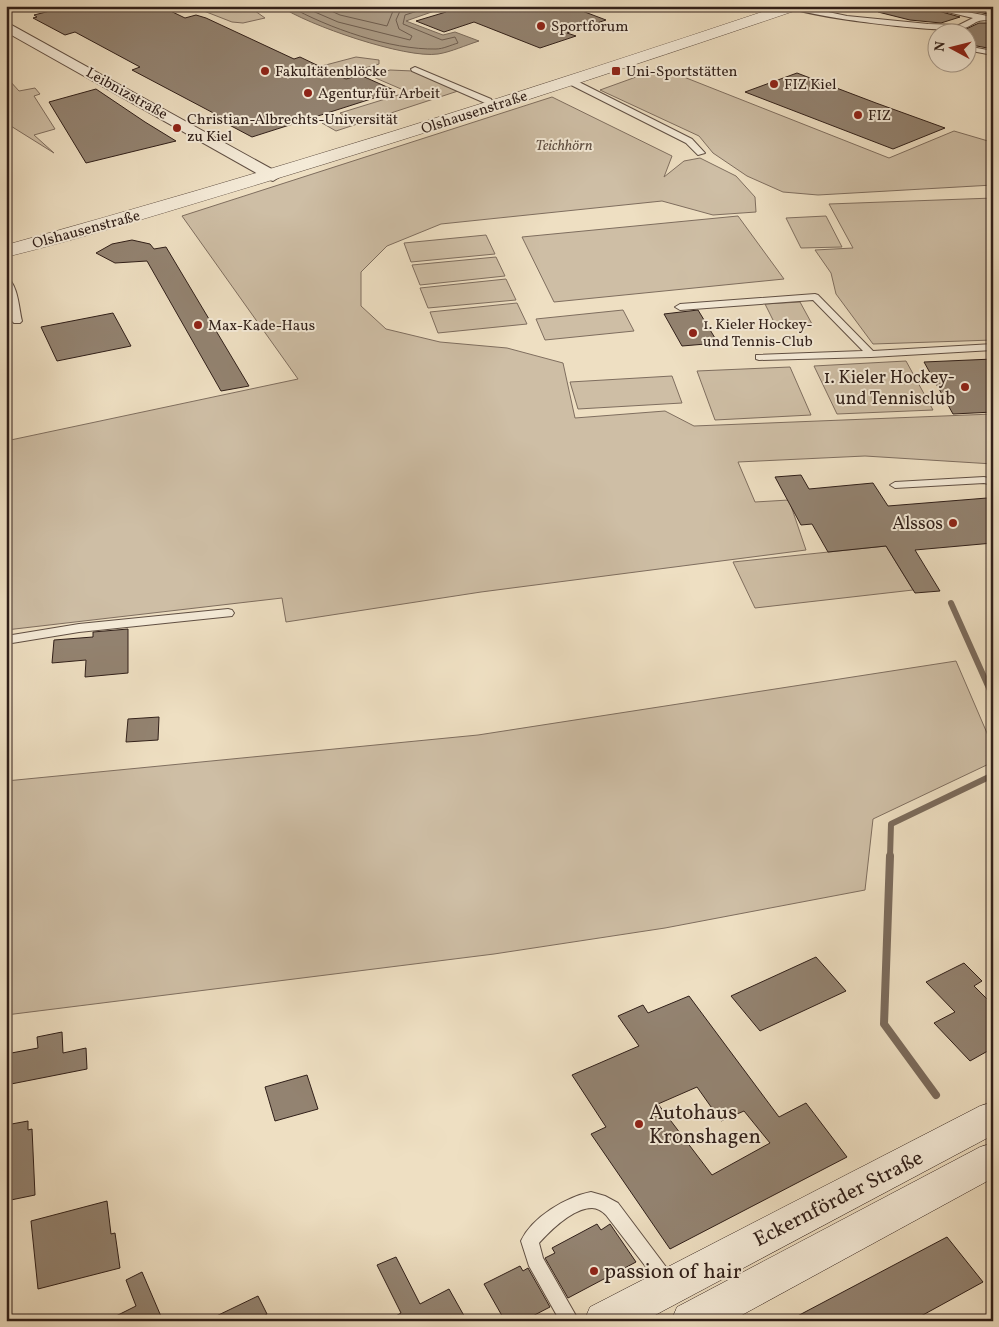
<svg xmlns="http://www.w3.org/2000/svg" width="999" height="1327" viewBox="0 0 999 1327" font-family="Vollkorn,serif">
<style>
.green{fill:#cebea5;stroke:#7f6e5f}
.water{fill:#ad9e89;stroke:#7b6b5c}
.lines{fill:none;stroke-linecap:round;stroke-linejoin:round}
.shore{stroke:#6e5e51;stroke-width:1}
.stream-far1{stroke:#7b6b5c;stroke-width:6}
.stream{stroke:#7b6b5c;stroke-width:8}
.building{fill:#938371;stroke:#301f19;fill-rule:evenodd}
.service-casing{stroke:#604f43;stroke-width:2}
.minor-casing{stroke:#604f43;stroke-width:2}
.tertiary-casing{stroke:#604f43;stroke-width:1}
.secondary-casing{stroke:#301f19;stroke-width:1}
.service{fill:#f4ead7;fill-rule:evenodd}
.minor{fill:#f4ead7;fill-rule:evenodd}
.tertiary{fill:#f4ead7;fill-rule:evenodd}
.secondary{fill:#f4ead7;fill-rule:evenodd}
.poi-dot{fill:#8f2418;stroke:#f4ead7;stroke-width:2}
.labels{text-anchor:middle;stroke-width:4;stroke-linejoin:round;paint-order:stroke}
.far-poi-label{font-size:15px;fill:#301f19;stroke:#f4ead7;text-anchor:start}
.far-street-label{font-size:15px;fill:#301f19;stroke:#f4ead7}
.far-park-label{font-size:15px;font-style:italic;fill:#5f4f43;stroke:#f4ead7}
.poi-label{font-size:18px;fill:#301f19;stroke:#f4ead7;text-anchor:end}
.near-poi-label{font-size:21px;fill:#301f19;stroke:#f4ead7;text-anchor:start}
.near-street-label{font-size:21px;fill:#301f19;stroke:#f4ead7}
</style>
<rect width="100%" height="100%" fill="#eedfc2"/>
<filter id="stains"><feTurbulence type="fractalNoise" baseFrequency=".004" numOctaves="4"/><feColorMatrix values="0 0 0 0 .2 0 0 0 0 .09 0 0 0 0 .02 0 0 0 .5 -.17"/></filter>
<radialGradient id="worn" r=".72"><stop offset=".6" stop-color="#630" stop-opacity="0"/><stop offset="1" stop-color="#630" stop-opacity=".3"/></radialGradient>
<g class="green">
<path d="M191 6H248L265 18 243 23 232 22Z"/>
<path d="M356 57 379 60V64C360 71 338 71 318 67Z"/>
<path d="M661 68 889 158 954 131 988 141 993 144V185L818 195 783 192 747 176 713 153 699 136 600 90Z"/>
<path d="M390 70 413 71 458 91 336 131 322 123 344 116 340 113 408 92 371 76Z"/>
<path d="M9 80 19 91 35 88 40 94 34 96 55 129 34 135 54 153 6 123V81Z"/>
<path d="M552 97 672 156 664 177 684 161 700 158 736 176 755 197 756 212 713 215 662 201 441 224 387 246 361 272V306L386 329 440 342 507 348 563 363 575 418 665 411 694 426 993 414V464L865 456 738 462 755 502 789 500 806 550 481 592 286 622 282 598 6 630V441L298 379 182 216Z"/>
<path d="M993 198V340L873 344 836 294 831 273 815 250 853 248 829 204Z"/>
<path d="M738 216 784 279 554 302 522 237Z"/>
<path d="M826 216 842 247 801 248 786 218Z"/>
<path d="M486 235 495 254 411 262 404 243Z"/>
<path d="M496 257 505 276 420 285 412 265Z"/>
<path d="M506 279 516 300 428 308 420 288Z"/>
<path d="M800 302 812 324 776 326 765 304Z"/>
<path d="M517 303 527 324 438 333 430 312Z"/>
<path d="M623 310 634 331 545 340 536 319Z"/>
<path d="M906 361 933 410 837 414 814 366Z"/>
<path d="M790 367 811 415 715 420 697 371Z"/>
<path d="M672 376 682 403 578 409 570 382Z"/>
<path d="M886 546 913 590 755 608 733 562Z"/>
<path d="M956 661 993 747V762L873 819 865 890 665 928 494 954 6 1015V781L478 735Z"/>
</g>
<path class="water" d="M280 6H437L443 8 406 21 443 35 455 32 479 41C466 45 451 52 438 54 406 59 307 25 280 6Z"/>
<g class="lines">
<g class="shore">
<path d="M289 6C328 28 391 50 436 49 443 49 451 45 458 43L455 37 442 40 403 24 405 15 433 6"/>
<path d="M301 6 338 22 410 40 412 36 399 29 396 20 400 11 412 6"/>
<path d="M320 6 340 15 387 26 395 6"/>
</g>
<g class="stream-far1">
<path d="M951 603 993 697"/>
<path d="M890 857 891 824 993 775"/>
</g>
<path class="stream" d="M890 856 884 1024 936 1095"/>
</g>
<g class="building">
<path d="M70 6H160L185 18 196 15 206 18 294 59 300 57 346 79 360 75 396 91 252 137 218 119 221 117 132 70 140 67 75 32 65 35 33 18 37 17 34 15Z"/>
<path d="M436 6H569L606 20 567 33 576 36 540 48 474 22 444 32 416 21 446 12Z"/>
<path d="M879 6H920L960 17 941 23 910 20 878 12Z"/>
<path d="M947 6H993V15Z"/>
<path d="M979 23H993V49L966 44V29Z"/>
<path d="M797 73 876 103 945 128 893 149 745 92Z"/>
<path d="M96 89 145 122 176 141 86 163 49 102Z"/>
<path d="M132 240 150 244 154 249 166 247 249 386 221 391 147 261 115 263 96 253 112 244Z"/>
<path d="M698 310 718 343 682 346 664 314Z"/>
<path d="M113 313 131 346 57 361 41 327Z"/>
<path d="M993 359V412L953 414 924 362Z"/>
<path d="M801 475 809 489 873 483 888 506 987 498 993 506V543L915 550 940 591 915 593 886 546 828 552 812 524 801 525 775 477Z"/>
<path d="M128 629V673L85 677 86 660 52 663 54 640 93 637V632Z"/>
<path d="M159 717 158 740 126 742 128 719Z"/>
<path d="M816 957 846 991 760 1031 731 996Z"/>
<path d="M964 963 982 981 974 986 993 1005V1048L970 1061 934 1023 955 1012 926 982Z"/>
<path d="M689 996 779 1117 806 1103 847 1157 670 1249 591 1134 606 1127 572 1075 639 1046 618 1016 643 1005 648 1013ZM697 1087 721 1121 744 1111 770 1143 712 1175 658 1104Z"/>
<path d="M62 1032 63 1053 86 1048 87 1069 6 1085V1054L38 1048 37 1037Z"/>
<path d="M307 1075 318 1109 275 1121 265 1087Z"/>
<path d="M28 1121V1130L32 1129 35 1195 6 1201V1125Z"/>
<path d="M107 1201 111 1234 115 1233 120 1268 38 1289 31 1221Z"/>
<path d="M597 1224 601 1230 610 1224 636 1262 568 1298 545 1258 555 1253 552 1248Z"/>
<path d="M947 1237 983 1282 912 1321H788Z"/>
<path d="M396 1257 420 1304 449 1289 467 1321H387L401 1313 377 1265Z"/>
<path d="M520 1266 523 1271 528 1268 550 1307 523 1321H505L484 1284Z"/>
<path d="M142 1272 163 1321H106L136 1306 126 1280Z"/>
<path d="M258 1296 267 1314 254 1321H206Z"/>
</g>
<g class="lines">
<g class="service-casing">
<g id="service">
<path d="M786 6H800L847 16 928 24 959 25 973 18 922 6H936L993 17V21C973 18 976 26 961 29 937 33 806 17 786 6Z"/>
<path d="M966 46 993 51V55L966 50Z"/>
<path d="M415 67 491 99 492 101 485 103 412 71 411 69Z"/>
<path d="M567 79H573L692 139 705 153 698 155 686 143 567 83Z"/>
<path d="M6 277C18 283 19 309 22 321L20 323H14L12 321 6 292Z"/>
<path d="M815 294 818 295 873 351 993 344V350L871 357 759 360 756 359V355L863 351 813 300 680 310 675 307 680 304Z"/>
<path d="M984 477 993 479V485L984 483 895 488 890 485 895 482Z"/>
<path d="M228 609 232 610 234 613 232 616 79 632 6 644V636L79 624Z"/>
<path d="M591 1192 605 1196 618 1203 678 1283 675 1289 669 1291 663 1289 606 1215C602 1211 597 1208 592 1208 573 1208 551 1230 539 1243L543 1258 579 1321H560L529 1266 521 1241C532 1217 566 1197 591 1192Z"/>
</g>
</g>
<g class="minor-casing">
<path id="minor" d="M6 22 279 173 281 176 273 181 267 179 6 32Z"/>
</g>
<g class="tertiary-casing">
<path id="tertiary" d="M780 6H802L800 9C621 70 441 129 259 184 175 209 91 236 6 257V245C267 173 524 92 780 6Z"/>
</g>
<g class="secondary-casing">
<g id="secondary">
<path d="M993 1102V1135L644 1321H584L590 1307 980 1106Z"/>
<path d="M993 1143V1178L731 1321H671L677 1307 980 1147Z"/>
</g>
</g>
<use href="#service" class="service"/>
<use href="#minor" class="minor"/>
<use href="#tertiary" class="tertiary"/>
<use href="#secondary" class="secondary"/>
</g>
<g class="poi-dot">
<circle cx="541" cy="26" r="5"/>
<circle cx="265" cy="71" r="5"/>
<rect x="611" y="66" width="10" height="10" rx="2.5"/>
<circle cx="774" cy="84" r="5"/>
<circle cx="308" cy="93" r="5"/>
<circle cx="858" cy="115" r="5"/>
<circle cx="177" cy="128" r="5"/>
<circle cx="198" cy="325" r="5"/>
<circle cx="693" cy="333" r="5"/>
<circle cx="965" cy="387" r="5"/>
<circle cx="953" cy="523" r="5"/>
<circle cx="639" cy="1124" r="5"/>
<circle cx="594" cy="1271" r="5"/>
</g>
<g class="labels">
<g class="far-poi-label">
<text x="551" y="31">Sportforum</text>
<text x="275" y="76">Fakultätenblöcke</text>
<text x="626" y="76">Uni-Sportstätten</text>
<text x="784" y="89">FIZ Kiel</text>
<text x="318" y="98">Agentur für Arbeit</text>
<text x="868" y="120">FIZ</text>
<text x="187" y="124">Christian-Albrechts-Universität<tspan x="187" dy="17">zu Kiel</tspan></text>
<text x="703" y="329">1. Kieler Hockey-<tspan x="703" dy="17">und Tennis-Club</tspan></text>
<text x="208" y="330">Max-Kade-Haus</text>
</g>
<g class="far-street-label">
<text transform="translate(127 93) rotate(29)" y="5">Leibnizstraße</text>
<text transform="translate(474 112) rotate(-18)" y="5">Olshausenstraße</text>
<text transform="translate(86 229) rotate(-15)" y="5">Olshausenstraße</text>
</g>
<g class="far-park-label">
<text x="564" y="150">Teichhörn</text>
</g>
<g class="poi-label">
<text x="955" y="383">1. Kieler Hockey-<tspan x="955" dy="21">und Tennisclub</tspan></text>
<text x="943" y="529">Alssos</text>
</g>
<g class="near-poi-label">
<text x="649" y="1119">Autohaus<tspan x="649" dy="24">Kronshagen</tspan></text>
<text x="604" y="1278">passion of hair</text>
</g>
<g class="near-street-label">
<text transform="translate(838 1198) rotate(-27)" y="7">Eckernförder Straße</text>
</g>
</g>
<rect width="999" height="1327" fill="none" stroke="#eedfc2" stroke-width="25"/>
<rect x="8" y="8" width="984" height="1312" fill="none" stroke="#301f19" stroke-width="2.5"/>
<rect x="12" y="12" width="974" height="1302" fill="none" stroke="#301f19"/>
<g transform="translate(952 48) rotate(277)"><circle r="24" fill="#f4ead7" stroke="#a6998b"/>
<path d="M0-4L9 19L0 12L-9 19Z" fill="#8f2418"/>
<text y="-8" font-size="14" font-weight="bold" text-anchor="middle" fill="#301f19">N</text>
</g>
<rect width="100%" height="100%" filter="url(#stains)"/>
<rect width="100%" height="100%" fill="url(#worn)"/>
</svg>
